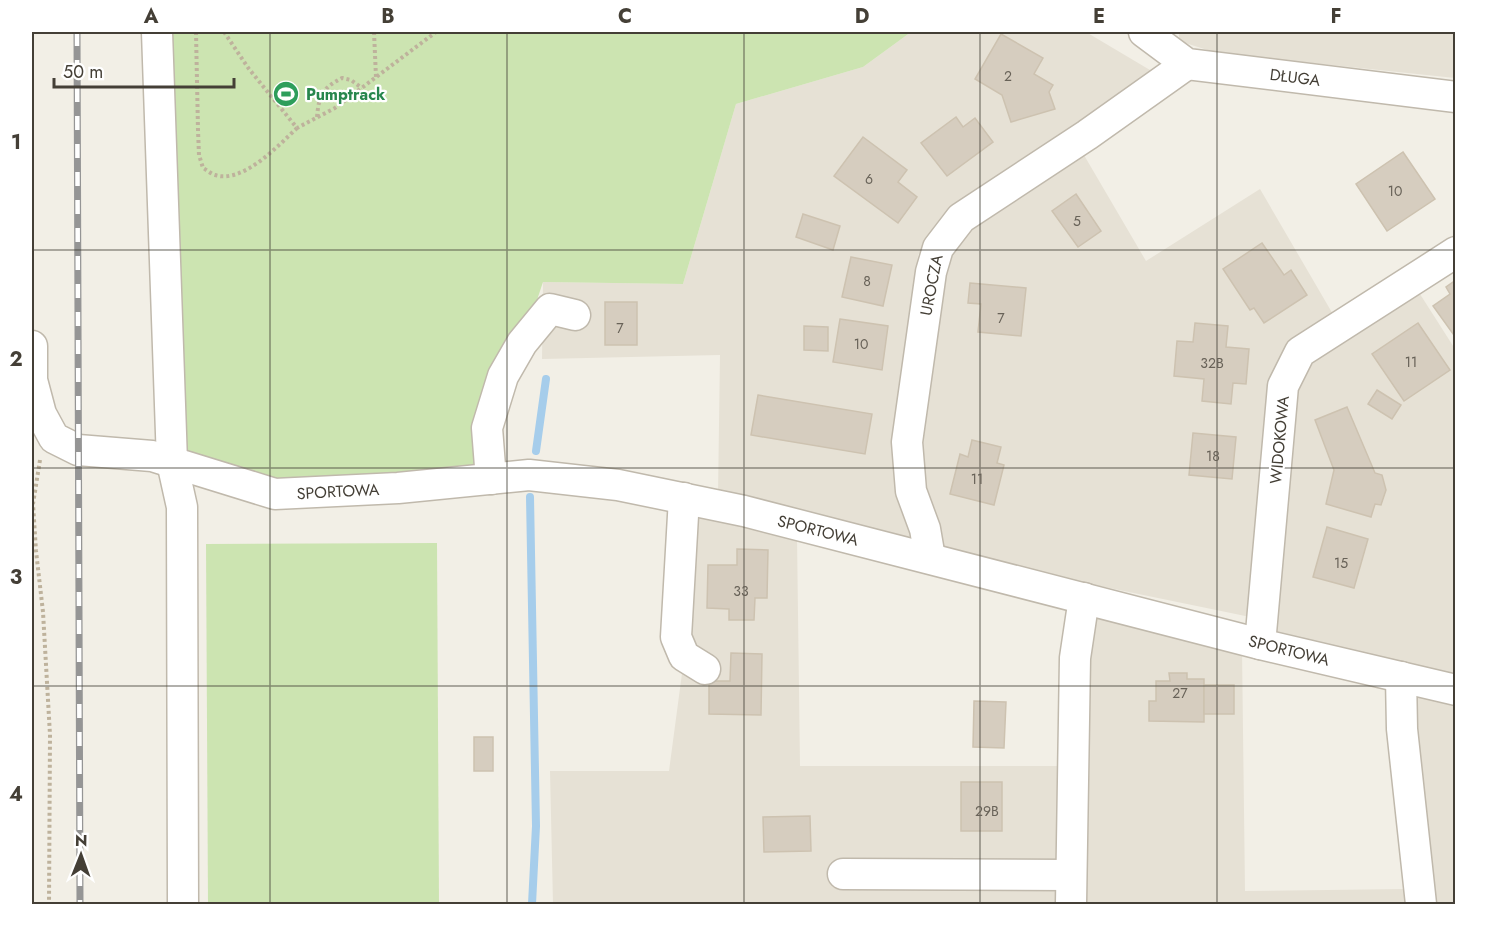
<svg xmlns="http://www.w3.org/2000/svg" width="1487" height="936" viewBox="0 0 1487 936" font-family="Jost,sans-serif">
<style>
.residential{fill:#e6e1d5}
.green{fill:#cce4b1}
.lines{fill:none;stroke-linecap:round;stroke-linejoin:round}
.stream{stroke:#a6cdeb;stroke-width:8}
.building{fill:#d6cdbf;stroke:#cdc2b0;stroke-width:1.5}
.minor-casing{stroke:#c0b9ac;stroke-width:33}
.path{stroke:#beb29c;stroke-width:4;stroke-dasharray:3 3;stroke-linecap:butt}
.minor{stroke:#fff;stroke-width:30}
.rail-casing{stroke:#959595;stroke-width:7}
.rail{stroke:#fff;stroke-width:4.5;stroke-dasharray:14;stroke-linecap:butt}
.grid{fill:none;stroke:#443f36;stroke-width:1.5;stroke-opacity:0.55}
.labels{text-anchor:middle;stroke-width:4.5;stroke-linejoin:round;paint-order:stroke}
.number-label{font-size:14px;fill:#686258}
.street-label{font-size:16px;fill:#443f36;stroke:#fff}
.leisure-label{font-size:16px;font-weight:bold;fill:#27864d;stroke:#fff;text-anchor:start}
.neatline{fill:none;stroke:#443f36;stroke-width:2}
.grid-label{font-size:20px;text-anchor:middle;font-weight:bold;fill:#443f36}
</style>
<rect width="100%" height="100%" fill="#f2efe6"/>
<g class="residential">
<path d="M911 32H1086L1155 73 1072 135 942 216 918 255 907 384 895 483 913 536 894 540 718 495 720 355 542 359 543 282 683 284 736 104 863 67Z"/>
<path d="M1179 32H1455V78L1217 53 1179 41Z"/>
<path d="M1081 150 1146 261 1260 189 1334 316 1301 337 1255 618 1012 568 945 552 918 470 937 281 967 226Z"/>
<path d="M1411 280 1455 349V679L1282 639 1270 621 1300 352Z"/>
<path d="M692 510 797 537 800 766H1087L1090 627 1096 618 1107 615 1242 650 1245 891 1405 889 1406 904H553L550 771H669L687 636Z"/>
<path d="M1413 696 1455 706V904H1432Z"/>
</g>
<g class="green">
<path d="M164 32H911L863 67 736 104 683 284 543 282 480 471 258 482 188 456 180 442Z"/>
<path d="M437 543 439 904H208L206 544Z"/>
</g>
<g class="lines">
<g class="stream">
<path d="M536 451 546 379"/>
<path d="M530 497 536 826 532 904"/>
</g>
</g>
<g class="building">
<path d="M1001 34 1043 58 1034 74 1053 85 1049 92 1055 109 1011 122 1002 95 975 79Z"/>
<path d="M956 117 963 127 975 118 993 142 947 176 921 143Z"/>
<path d="M863 137 907 170 898 182 917 197 898 223 834 176Z"/>
<path d="M1403 152 1435 199 1387 231 1356 184Z"/>
<path d="M1076 194 1101 231 1078 247 1052 211Z"/>
<path d="M803 214 840 226 833 250 796 237Z"/>
<path d="M1262 243 1284 275 1291 270 1307 295 1264 323 1254 308 1250 310 1223 269Z"/>
<path d="M851 257 892 265 883 306 842 297Z"/>
<path d="M1456 280V338L1433 306 1450 294 1446 287Z"/>
<path d="M970 283 1026 288 1021 336 978 332 981 304 968 303Z"/>
<rect x="605" y="302" width="32" height="43"/>
<path d="M840 319 888 326 882 370 833 362Z"/>
<path d="M1195 323 1228 326 1226 347 1249 349 1246 384 1233 383 1231 404 1202 401 1204 379 1174 376 1177 341 1193 342Z"/>
<path d="M1418 323 1450 370 1404 401 1372 354Z"/>
<path d="M804 326 828 327V351L804 350Z"/>
<path d="M1377 390 1401 405 1392 419 1368 404Z"/>
<path d="M758 395 872 414 865 454 751 435Z"/>
<path d="M1347 407 1375 473 1382 475 1386 490 1381 505 1375 504 1371 517 1326 504 1334 470 1315 420Z"/>
<path d="M1193 433 1236 437 1232 479 1189 475Z"/>
<path d="M972 440 1001 447 997 463 1004 465 994 505 950 494 960 454 968 457Z"/>
<path d="M1327 527 1368 539 1354 588 1313 577Z"/>
<path d="M737 549 768 550 767 598H755L754 620H729V609L707 608 708 565H737Z"/>
<path d="M731 653 762 654 761 715 709 714V681H730Z"/>
<path d="M1169 673H1187V679H1204V722L1149 721V701H1156V681H1170Z"/>
<rect x="1204" y="685" width="30" height="29"/>
<path d="M974 701 1006 702 1004 748 973 747Z"/>
<rect x="474" y="737" width="19" height="34"/>
<rect x="961" y="782" width="41" height="49"/>
<path d="M810 816 811 851 764 852 763 817Z"/>
</g>
<g class="lines">
<g class="minor-casing">
<g id="minor">
<path d="M157 32 172 462 182 507 183 904"/>
<path d="M1144 32 1187 64 1456 97"/>
<path d="M32 346V380L41 414 54 438 78 450 152 456 275 494 398 488 529 475 618 485 744 511 1260 644 1456 690"/>
<path d="M491 479 487 428 503 376 522 343 550 309 575 315"/>
<path d="M684 498 676 637 684 656 705 669"/>
<path d="M930 558 925 529 911 491 907 442 931 272 938 248 961 218 1087 135 1187 64"/>
<path d="M1260 644 1283 386 1300 352 1456 252"/>
<path d="M1401 677 1402 729 1421 904"/>
<path d="M843 874 1071 875"/>
<path d="M1071 904 1075 658 1084 598"/>
</g>
</g>
<g class="path">
<path d="M196 32 198 130 199 155 203 168C207 170 211 174 215 175 243 184 279 145 297 128"/>
<path d="M224 32 249 69 297 128 335 108 436 32"/>
<path d="M374 32 376 77"/>
<path d="M317 117C319 94 323 88 342 78L351 80 362 88"/>
<path d="M40 460 33 504 36 551 43 612 50 735 49 904"/>
</g>
<use href="#minor" class="minor"/>
<g class="rail-casing">
<path id="rail" d="M77 32 80 904"/>
</g>
<use href="#rail" class="rail"/>
</g>
<path class="grid" d="M270 32V904M507 32V904M744 32V904M980 32V904M1217 32V904M32 250H1456M32 468H1456M32 686H1456"/>
<defs>
<g id="stadium-disc" transform="scale(1.35)"><circle r="9.5" fill="#2e9e5b" stroke="#fff"/><path d="M0-5a6.5 5 0 1 0 0 10a6.5 5 0 1 0 0-10ZM-3.5-1.8h7v3.6h-7Z" fill="#fff"/></g>
</defs>
<g fill-rule="evenodd">
<use href="#stadium-disc" x="286" y="94"/>
</g>
<g class="labels">
<g class="number-label">
<text x="1008" y="81">2</text>
<text x="869" y="184">6</text>
<text x="1395" y="196">10</text>
<text x="1077" y="226">5</text>
<text x="867" y="286">8</text>
<text x="1001" y="323">7</text>
<text x="620" y="333">7</text>
<text x="861" y="349">10</text>
<text x="1411" y="367">11</text>
<text x="1212" y="368">32B</text>
<text x="1213" y="461">18</text>
<text x="977" y="484">11</text>
<text x="1341" y="568">15</text>
<text x="741" y="596">33</text>
<text x="1180" y="698">27</text>
<text x="987" y="816">29B</text>
</g>
<g class="street-label">
<text transform="translate(1295 77) rotate(7)" y="6">DŁUGA</text>
<text transform="translate(931 285) rotate(-79)" y="6">UROCZA</text>
<text transform="translate(1279 440) rotate(-85)" y="6">WIDOKOWA</text>
<text transform="translate(338 491) rotate(-3)" y="6">SPORTOWA</text>
<text transform="translate(818 530) rotate(14)" y="6">SPORTOWA</text>
<text transform="translate(1289 650) rotate(14)" y="6">SPORTOWA</text>
</g>
<g class="leisure-label">
<text x="306" y="100">Pumptrack</text>
</g>
</g>
<rect width="1487" height="936" fill="none" stroke="#ffffff" stroke-width="66"/>
<g transform="translate(81 855) rotate(1)" stroke="#ffffff" stroke-width="4.5" paint-order="stroke">
<path d="M0-4.5L10 22L0 15L-10 22Z" fill="#443f36"/>
<text y="-9" font-size="16" font-weight="bold" text-anchor="middle" fill="#443f36">N</text>
</g>
<path d="M54 78v9h180v-9" fill="none" stroke="#443f36" stroke-width="3"/>
<text x="63" y="78" font-size="18" fill="#443f36" stroke="#ffffff" stroke-width="4.5" paint-order="stroke">50 m</text>
<rect x="33" y="33" width="1421" height="870" class="neatline"/>
<g class="grid-label">
<text x="151" y="23">A</text>
<text x="388" y="23">B</text>
<text x="625" y="23">C</text>
<text x="862" y="23">D</text>
<text x="1099" y="23">E</text>
<text x="1336" y="23">F</text>
<text x="16" y="149">1</text>
<text x="16" y="366">2</text>
<text x="16" y="584">3</text>
<text x="16" y="801">4</text>
</g>
</svg>
